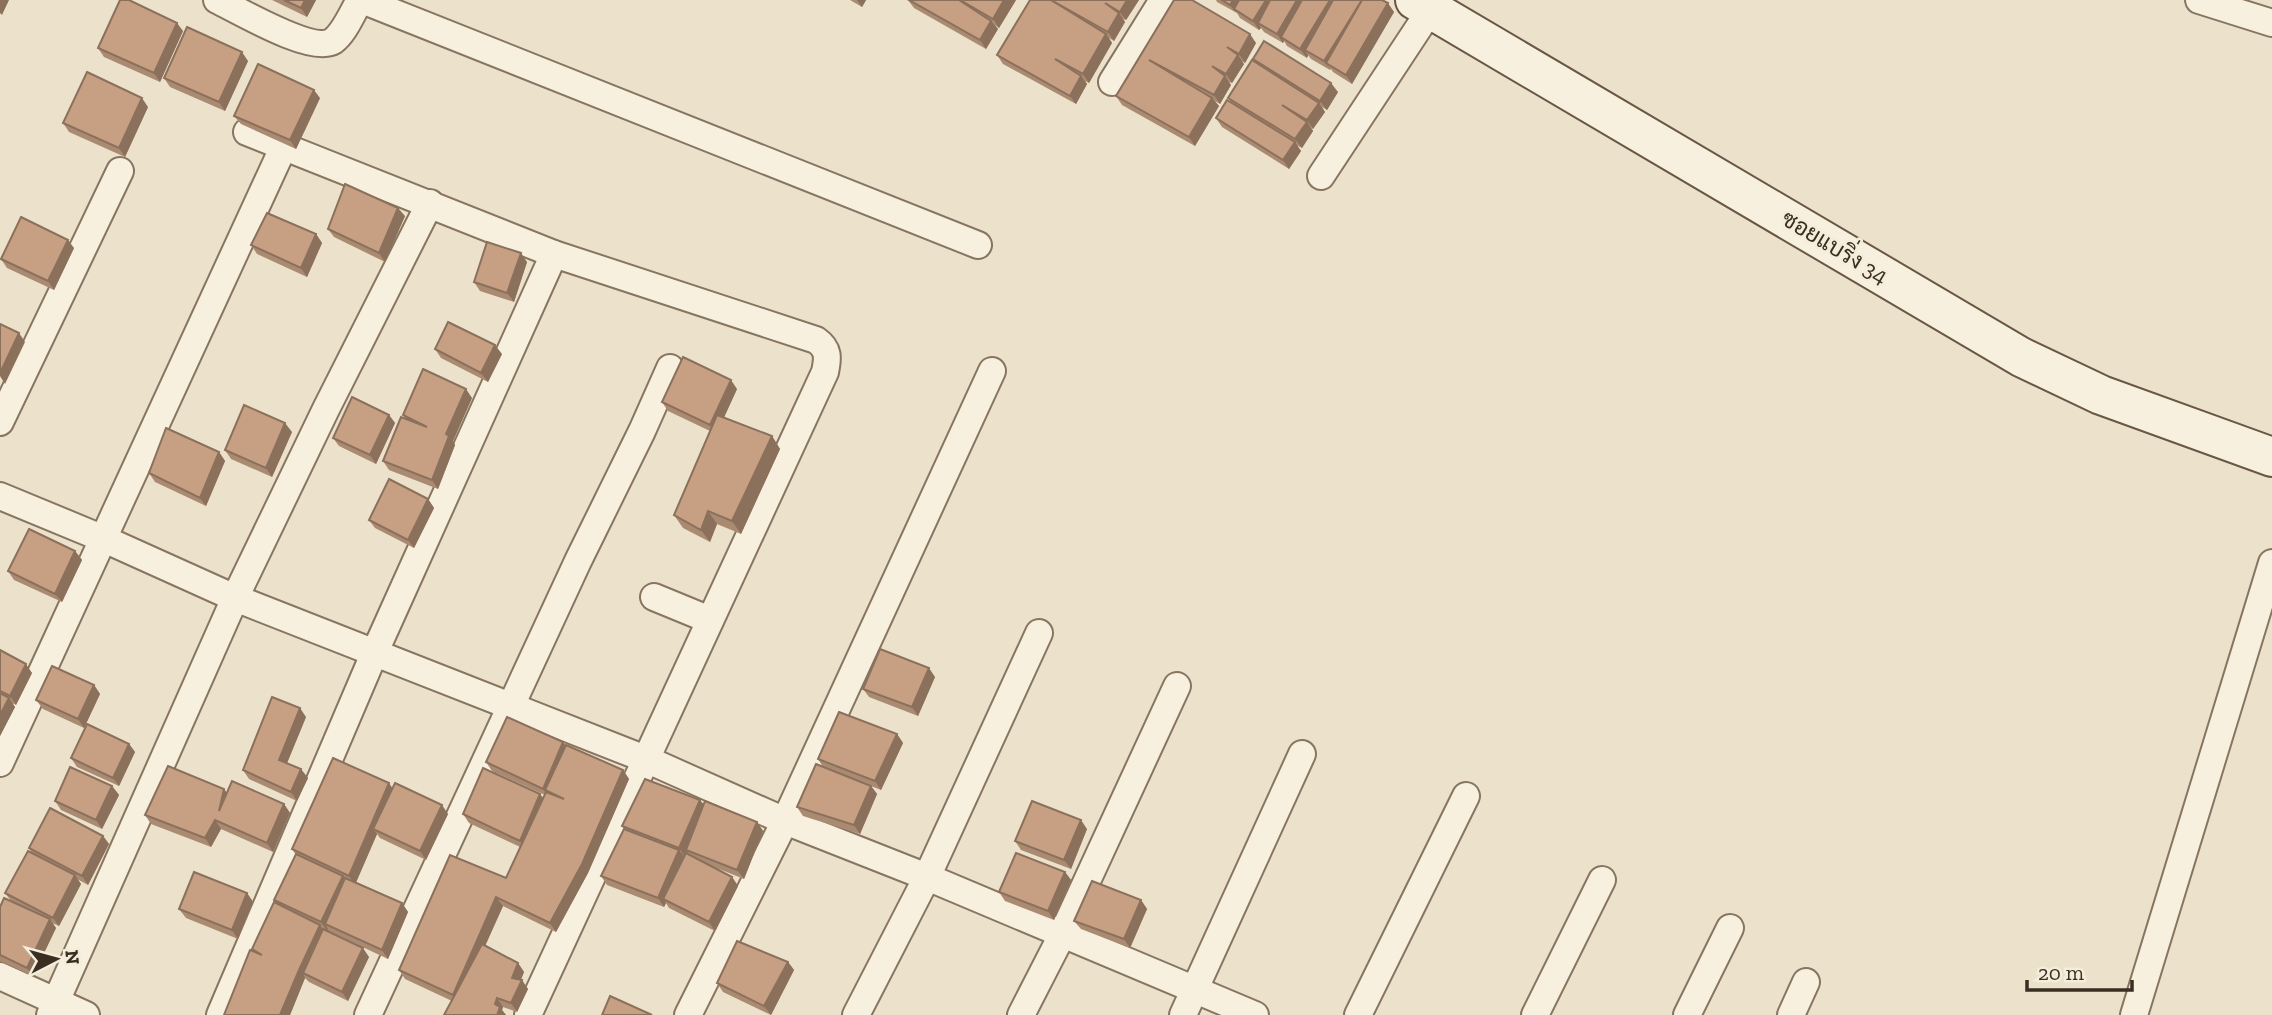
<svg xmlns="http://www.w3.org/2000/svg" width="2272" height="1015" viewBox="0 0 2272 1015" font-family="'Zilla Slab',Sarabun,serif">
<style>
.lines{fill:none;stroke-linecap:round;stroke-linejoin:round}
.street-casing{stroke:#887560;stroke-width:30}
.secondary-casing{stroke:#6a5743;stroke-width:42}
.street{stroke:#f7f0de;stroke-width:26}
.secondary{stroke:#f7f0de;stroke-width:38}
.wall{fill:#ab8a72}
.shaded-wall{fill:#8b705c}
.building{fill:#c7a084;stroke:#8b705c;stroke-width:2}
.labels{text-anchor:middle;stroke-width:5;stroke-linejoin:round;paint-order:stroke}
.street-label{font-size:23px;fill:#3a2e22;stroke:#f4edda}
</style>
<rect width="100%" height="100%" fill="#ece2cb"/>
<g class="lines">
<g class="street-casing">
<g id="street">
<path d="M217 0C238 10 312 54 333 41 345 32 352 13 360 0"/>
<path d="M362 0 978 245"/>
<path d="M2199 0 2272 23"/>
<path d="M1112 82 1163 0"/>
<path d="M247 132 554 254 816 340C829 349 828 358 825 372L528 1015"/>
<path d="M1321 176 1431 9"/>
<path d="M0 422 120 171"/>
<path d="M0 496 104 539 235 598 648 760 785 821 927 877 1255 1015"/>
<path d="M654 597 710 620"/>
<path d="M0 763 283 148"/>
<path d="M0 976 86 1015"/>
<path d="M50 1015 235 598 326 409 430 203"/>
<path d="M220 1015 374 654 554 254"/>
<path d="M368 1015 578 561 642 431 670 368"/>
<path d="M688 1015 785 821 992 371"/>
<path d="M856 1015 927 877 1039 633"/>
<path d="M1021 1015 1062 935 1177 686"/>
<path d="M1183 1015 1302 754"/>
<path d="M1358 1015 1466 796"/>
<path d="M1535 1015 1602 880"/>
<path d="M1687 1015 1730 928"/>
<path d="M1791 1015 1806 982"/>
<path d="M2134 1015 2272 563"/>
</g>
</g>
<g class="secondary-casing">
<path id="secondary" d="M1415 0 2021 357 2101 395 2272 457"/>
</g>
<use href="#street" class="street"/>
<use href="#secondary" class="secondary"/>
</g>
<g class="wall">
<path d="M272 0H316L307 17Z"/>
<path d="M850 0H866L862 7Z"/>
<path d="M908 0H1016L999 28 994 25 998 29 986 49 914 8Z"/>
<path d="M1030 0H1139L1126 20 1123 19 1125 22 1114 41 1109 38 1112 43 1089 83 1085 81 1087 84 1076 104 1003 64 997 55Z"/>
<path d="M1174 0 1256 43 1245 63 1242 61 1244 64 1232 83 1229 82 1231 85 1220 104 1215 101 1219 106 1195 146 1122 105 1116 96Z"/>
<path d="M1216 0H1382L1394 12 1352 84 1333 72 1331 69 1330 70 1311 59 1308 55 1307 58 1287 46 1284 41 1283 43 1264 32 1261 28 1259 30 1240 18 1237 13 1217 2Z"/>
<path d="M183 31 160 82 104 57 98 48Z"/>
<path d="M1253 59 1338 92 1327 110 1322 107 1325 112 1313 129 1311 127 1313 131 1302 148 1296 145 1301 151 1289 169 1222 127 1216 118 1232 103 1228 98 1255 63Z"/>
<path d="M248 61 225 111 170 87 164 78Z"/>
<path d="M320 98 296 149 241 124 234 116Z"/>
<path d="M148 107 125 157 69 132 63 123Z"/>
<path d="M405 216 385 262 334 237 328 229Z"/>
<path d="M316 234 322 243 307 277 257 254 251 245Z"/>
<path d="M74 248 54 290 7 268 1 259Z"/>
<path d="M527 262 514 302 480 291 474 282Z"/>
<path d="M435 349 502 354 488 382 441 358Z"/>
<path d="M737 389 724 417 772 436 780 449 741 534 717 524 710 542 683 528 674 515 710 431 668 411 662 402Z"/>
<path d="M472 398 453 441 455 445 438 489 389 470 383 461 406 419 403 415Z"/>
<path d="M389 415 395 423 376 464 339 446 333 438Z"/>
<path d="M292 432 272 477 231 459 225 450Z"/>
<path d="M219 452 225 461 206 506 155 482 149 473Z"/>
<path d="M428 499 434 508 414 548 375 528 369 520Z"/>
<path d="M75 551 82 560 62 602 14 580 8 571Z"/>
<path d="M0 650 32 673 16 705 12 703 15 707 0 736Z"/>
<path d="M935 677 918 716 869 697 863 689Z"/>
<path d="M94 685 100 694 84 728 43 709 36 700Z"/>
<path d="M306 717 287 763 308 778 297 801 249 779 243 770Z"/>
<path d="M897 734 903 743 881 790 871 786 877 794 860 834 803 816 797 807 823 767 818 759Z"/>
<path d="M129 744 135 752 119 786 77 767 71 758Z"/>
<path d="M566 745 623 770 629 779 588 873 556 932 503 906 485 946 518 963 524 972 521 980 528 989 517 1012 503 1007 502 1010 506 1015H444L452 1001 405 979 399 970 506 878 520 847 469 823 463 814 540 794 543 798 545 795 492 771 486 762Z"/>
<path d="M112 786 119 795 102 829 61 810 55 801Z"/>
<path d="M393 788 448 814 426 860 380 838 377 834 356 882 402 903 408 912 388 959 337 935 369 957 348 1001 309 982 305 978 290 1015 252 949 277 904 274 900 296 855 292 849Z"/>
<path d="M227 793 284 804 290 813 273 852 221 829 211 847 151 824 145 815Z"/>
<path d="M700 800 704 805 757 822 763 831 744 879 709 865 732 877 738 886 715 931 669 908 666 903 664 907 607 885 601 876 625 830 622 826Z"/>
<path d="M1087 829 1071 869 1021 850 1015 841Z"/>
<path d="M103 836 109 844 88 885 77 879 81 884 59 926 52 923 56 928 33 976 0 961V907L11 901 5 893 32 853 29 848Z"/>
<path d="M1065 872 1071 880 1054 920 1005 901 999 892Z"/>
<path d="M247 893 253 902 238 939 186 918 179 909Z"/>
<path d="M1141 900 1147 909 1130 948 1081 929 1074 921Z"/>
<path d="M788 962 794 970 771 1015 723 992 717 983Z"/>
</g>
<g class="shaded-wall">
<path d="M0 0H9L2 15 0 13Z"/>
<path d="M305 0H316L307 17 301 8Z"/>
<path d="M857 0H866L862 7Z"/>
<path d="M1004 0H1016L999 28 993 19Z"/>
<path d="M1127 0H1139L1126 20 1120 12Z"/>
<path d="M1233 0H1244L1234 9 1236 13 1230 5Z"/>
<path d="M1266 0H1277L1258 23 1261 28 1259 30 1253 21Z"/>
<path d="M1297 0H1308L1281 37 1284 41 1283 43 1277 34Z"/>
<path d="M1330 0H1341L1305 50 1308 55 1307 58 1300 49Z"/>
<path d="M1362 0 1326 63 1330 70 1324 61Z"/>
<path d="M1388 3 1394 12 1352 84 1346 75Z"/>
<path d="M1119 13 1125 22 1114 41 1108 32Z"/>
<path d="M991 21 998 29 986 49 980 40Z"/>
<path d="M177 23 183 31 160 82 154 73Z"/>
<path d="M1106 34 1112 43 1089 83 1083 74Z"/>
<path d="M1250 34 1256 43 1245 63 1239 54Z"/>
<path d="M242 52 248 61 225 111 219 102Z"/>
<path d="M1238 55 1244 64 1232 83 1226 74Z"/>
<path d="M1081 76 1087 84 1076 104 1070 96Z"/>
<path d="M1225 76 1231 85 1220 104 1214 95Z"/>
<path d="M1331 83 1338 92 1327 110 1320 101Z"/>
<path d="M314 90 320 98 296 149 290 140Z"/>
<path d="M142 98 148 107 125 157 119 148Z"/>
<path d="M1212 98 1219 106 1195 146 1189 137Z"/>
<path d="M1319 103 1325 112 1313 129 1307 120Z"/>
<path d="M1307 122 1313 131 1302 148 1295 139Z"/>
<path d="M1295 142 1301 151 1289 169 1283 160Z"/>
<path d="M398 208 405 216 385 262 379 253Z"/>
<path d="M316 234 322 243 307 277 301 268Z"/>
<path d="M68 240 74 248 54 290 48 281Z"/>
<path d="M521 253 527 262 514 302 507 293Z"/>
<path d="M19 333 25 342 5 384 0 376V373Z"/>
<path d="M495 345 502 354 488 382 481 373Z"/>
<path d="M731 380 737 389 717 433 710 425Z"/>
<path d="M466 389 472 398 453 441 455 445 438 489 432 480 446 434Z"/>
<path d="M389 415 395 423 376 464 370 455Z"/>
<path d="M285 423 292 432 272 477 266 468Z"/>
<path d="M772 436 780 449 741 534 732 521Z"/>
<path d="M219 452 225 461 206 506 200 498Z"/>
<path d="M428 499 434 508 414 548 408 540Z"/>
<path d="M708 511 717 524 710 542 701 530Z"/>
<path d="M75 551 82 560 62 602 55 594Z"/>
<path d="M26 664 32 673 16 705 10 696Z"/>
<path d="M929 668 935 677 918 716 912 707Z"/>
<path d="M94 685 100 694 84 728 78 719Z"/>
<path d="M9 698 15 707 0 736V715Z"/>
<path d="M300 708 306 717 285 768 279 760Z"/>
<path d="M897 734 903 743 881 790 875 781Z"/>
<path d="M563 742 570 751 545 790 549 798 543 789Z"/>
<path d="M129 744 135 752 119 786 113 778Z"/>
<path d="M301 769 308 778 297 801 291 792Z"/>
<path d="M623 770 629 779 588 873 556 932 550 923Z"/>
<path d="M389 783 395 792 373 829 377 834 355 885 349 876Z"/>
<path d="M112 786 119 795 102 829 96 820Z"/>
<path d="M871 786 877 794 860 834 854 825Z"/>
<path d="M224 789 231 798 219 811Z"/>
<path d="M540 794 546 802 526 850 520 841Z"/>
<path d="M700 800 706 808 686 850 688 852 685 857 679 848Z"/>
<path d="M284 804 290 813 273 852 267 843Z"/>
<path d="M442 805 448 814 426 860 420 851Z"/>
<path d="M215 820 221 829 211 847 205 838Z"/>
<path d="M1081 820 1087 829 1071 869 1064 860Z"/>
<path d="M757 822 763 831 744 879 737 870Z"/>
<path d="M103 836 109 844 88 885 82 876Z"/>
<path d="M679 850 685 858 663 899 666 903 664 907 658 898Z"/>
<path d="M1065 872 1071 880 1054 920 1048 911Z"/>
<path d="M75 875 81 884 59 926 53 918Z"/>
<path d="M343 876 349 885 325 924 328 929 327 931 321 922Z"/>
<path d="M732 877 738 886 715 931 709 922Z"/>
<path d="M247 893 253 902 238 939 232 930Z"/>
<path d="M496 897 503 906 459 1004 453 995Z"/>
<path d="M1141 900 1147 909 1130 948 1124 939Z"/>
<path d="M402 903 408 912 388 959 382 950Z"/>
<path d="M50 919 56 928 33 976 27 968Z"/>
<path d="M320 925 326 934 303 973 305 978 290 1015H280L299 970Z"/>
<path d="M363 948 369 957 348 1001 342 992Z"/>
<path d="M788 962 794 970 771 1015 764 1006Z"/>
<path d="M518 963 524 972 518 986 512 978Z"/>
<path d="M522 980 528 989 517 1012 511 1003Z"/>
<path d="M497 998 503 1007 502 1010 506 1015H497L495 1004Z"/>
</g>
<g class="building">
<path d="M120 0H129L177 23 154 73 98 48Z"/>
<path d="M284 0H305L301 8Z"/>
<path d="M909 0H959L991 21 980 40Z"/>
<path d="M960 0H1004L993 19Z"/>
<path d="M1030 0H1051L1106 34 1083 74 1055 59 1081 76 1070 96 997 55Z"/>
<path d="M1051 0H1127L1120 12 1105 3 1119 13 1108 32Z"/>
<path d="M1174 0H1192L1250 34 1239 54 1227 47 1238 55 1226 74 1212 66 1225 76 1214 95 1149 60 1212 98 1189 137 1116 96Z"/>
<path d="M1222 0H1233L1230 5Z"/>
<path d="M1239 0H1266L1253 21 1234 9Z"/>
<path d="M1270 0H1297L1277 34 1258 23Z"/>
<path d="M1302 0H1330L1300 49 1281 37Z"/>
<path d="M1333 0H1362L1324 61 1305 50Z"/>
<path d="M1362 0H1382L1388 3 1346 75 1326 63Z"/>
<path d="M187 27 242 52 219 102 164 78Z"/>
<path d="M1264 41 1331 83 1320 101 1253 59Z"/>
<path d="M1252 60 1319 103 1307 120 1282 105 1307 122 1295 139 1228 98Z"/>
<path d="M258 64 314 90 290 140 234 116Z"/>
<path d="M87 72 142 98 119 148 63 123Z"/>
<path d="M1227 100 1295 142 1283 160 1216 118Z"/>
<path d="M345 184 398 208 379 253 328 229Z"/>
<path d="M267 213 316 234 301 268 251 245Z"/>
<path d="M21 217 68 240 48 281 1 259Z"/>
<path d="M487 242 521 253 507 293 474 282Z"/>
<path d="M448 322 495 345 481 373 435 349Z"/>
<path d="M0 324 19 333 0 373Z"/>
<path d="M683 357 731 380 710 425 662 402Z"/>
<path d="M423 369 466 389 446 434 449 436 432 480 383 461 401 417 427 427 403 415Z"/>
<path d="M352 397 389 415 370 455 333 438Z"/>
<path d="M244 405 285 423 266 468 225 450Z"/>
<path d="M717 415 772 436 732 521 708 511 701 530 674 515Z"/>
<path d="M166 428 219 452 200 498 149 473Z"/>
<path d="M389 479 428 499 408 540 369 520Z"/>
<path d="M29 529 75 551 55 594 8 571Z"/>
<path d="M880 649 929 668 912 707 863 689Z"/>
<path d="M0 650 26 664 10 696 0 691Z"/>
<path d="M52 666 94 685 78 719 36 700Z"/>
<path d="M0 693 9 698 0 715Z"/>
<path d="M272 697 300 708 279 760 301 769 291 792 243 770Z"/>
<path d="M839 712 897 734 875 781 818 759Z"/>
<path d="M507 717 563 742 543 789 486 762Z"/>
<path d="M87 724 129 744 113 778 71 758Z"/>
<path d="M566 745 623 770 582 864 550 923 496 897 453 995 399 970 450 855 506 878 546 792 564 799 545 790Z"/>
<path d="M333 758 389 783 349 876 292 849Z"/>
<path d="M816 764 871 786 854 825 797 807Z"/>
<path d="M168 766 224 789 219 811 232 781 284 804 267 843 215 820 205 838 145 815Z"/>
<path d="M70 767 112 786 96 820 55 801Z"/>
<path d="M483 768 540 794 520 841 463 814Z"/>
<path d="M645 779 700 800 679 848 622 826Z"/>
<path d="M395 783 442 805 420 851 373 829Z"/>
<path d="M705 801 757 822 737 870 686 850Z"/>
<path d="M1032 801 1081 820 1064 860 1015 841Z"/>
<path d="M50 808 103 836 82 876 29 848Z"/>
<path d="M624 829 679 850 658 898 601 876Z"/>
<path d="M28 851 75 875 53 918 5 893Z"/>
<path d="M686 853 732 877 709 922 663 899Z"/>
<path d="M1016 853 1065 872 1048 911 999 892Z"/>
<path d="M296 854 343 876 321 922 274 900Z"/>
<path d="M194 872 247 893 232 930 179 909Z"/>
<path d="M345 878 402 903 382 950 325 924Z"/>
<path d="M1092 881 1141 900 1124 939 1074 921Z"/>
<path d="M4 898 50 919 27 968 0 955V907Z"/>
<path d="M274 902 320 925 299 970 280 1015H224L250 950 262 955 252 949Z"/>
<path d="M323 929 363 948 342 992 303 973Z"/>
<path d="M737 941 788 962 764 1006 717 983Z"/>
<path d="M482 944 518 963 512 978 522 980 511 1003 497 998 495 1004 500 1007 497 1015H444Z"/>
<path d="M610 996 652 1015H602Z"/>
</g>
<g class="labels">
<g class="street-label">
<text transform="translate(1835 247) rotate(31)" y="8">ซอยแบริ่ง 34</text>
</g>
</g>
<g transform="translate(56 959) rotate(84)" stroke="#f4edda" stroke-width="5" paint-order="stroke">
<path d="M0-5L12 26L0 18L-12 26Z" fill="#3a2e22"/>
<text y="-10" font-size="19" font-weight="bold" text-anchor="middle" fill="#3a2e22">N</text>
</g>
<path d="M2027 980v10h105v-10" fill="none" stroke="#3a2e22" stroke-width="3.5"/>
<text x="2038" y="980" font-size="21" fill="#3a2e22" stroke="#f4edda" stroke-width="5" paint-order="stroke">20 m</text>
</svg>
